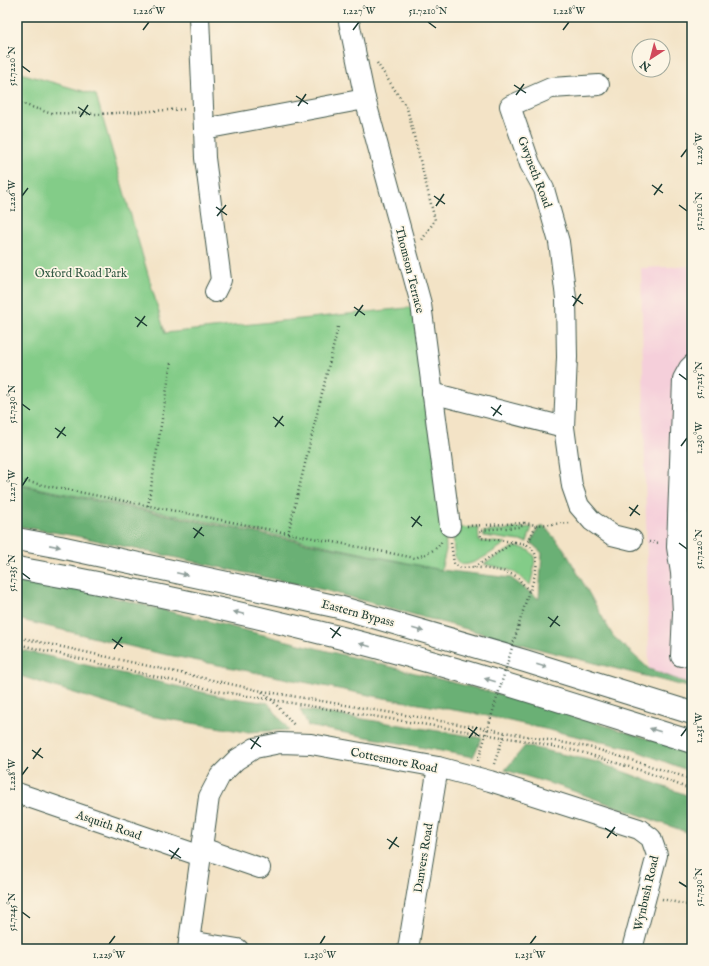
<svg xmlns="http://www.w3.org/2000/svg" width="709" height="966" viewBox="0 0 709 966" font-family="'IM FELL English',serif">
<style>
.built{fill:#f5cfda}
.green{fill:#83cc88;stroke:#51845e}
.forest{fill:#6ab074;stroke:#447654}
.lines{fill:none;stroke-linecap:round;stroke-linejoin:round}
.minor-casing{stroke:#3f564a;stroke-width:22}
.highway-casing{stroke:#3f564a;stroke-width:24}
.path{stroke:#3f564a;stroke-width:2.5;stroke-dasharray:1 3;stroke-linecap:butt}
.minor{stroke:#fff;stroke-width:20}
.highway{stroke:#fff;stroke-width:22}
.path-bridge{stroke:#3f564a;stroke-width:2.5;stroke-dasharray:1 3;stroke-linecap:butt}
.oneway{fill:#8f9e9a}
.ticks{fill:none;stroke:#1f3d34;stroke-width:1.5}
.labels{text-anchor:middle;stroke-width:3.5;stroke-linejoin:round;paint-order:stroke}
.street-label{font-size:12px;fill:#1f3d34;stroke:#fcf5e5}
.park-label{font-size:12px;fill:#335a45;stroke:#fcf5e5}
.neatline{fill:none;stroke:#1f3d34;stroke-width:1.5}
.ticks-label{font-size:10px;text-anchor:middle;fill:#1f3d34}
</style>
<rect width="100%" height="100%" fill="#fcf5e5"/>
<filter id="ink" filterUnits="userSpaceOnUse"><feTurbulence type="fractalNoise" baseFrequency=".025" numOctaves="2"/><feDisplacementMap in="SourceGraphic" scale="8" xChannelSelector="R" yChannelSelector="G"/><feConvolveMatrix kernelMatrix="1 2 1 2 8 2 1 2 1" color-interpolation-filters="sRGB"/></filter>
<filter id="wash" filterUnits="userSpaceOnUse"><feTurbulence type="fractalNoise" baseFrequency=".012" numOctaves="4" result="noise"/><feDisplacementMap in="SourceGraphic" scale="16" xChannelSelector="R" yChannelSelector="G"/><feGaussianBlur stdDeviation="0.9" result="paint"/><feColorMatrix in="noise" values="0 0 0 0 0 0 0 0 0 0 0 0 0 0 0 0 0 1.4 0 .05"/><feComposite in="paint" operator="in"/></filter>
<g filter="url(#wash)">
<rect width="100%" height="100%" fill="#f3e3c6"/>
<path class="built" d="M692 266V685L649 669 641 268Z"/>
<g class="green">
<path d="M17 72 96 95 165 333 416 307 445 528 446 550 441 570 266 533 17 484Z"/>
<path d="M478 527 479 541 506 543C496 549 462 576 456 559 452 550 454 537 454 528Z"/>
<path d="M532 527 527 542 484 536 483 532Z"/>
<path d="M514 547C542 548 535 565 530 585L513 571 484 564Z"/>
</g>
<g class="forest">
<path d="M17 485 441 570 511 578 539 599 542 553 531 543 538 528 544 526 564 549 613 636 649 669 692 685V688L543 650 324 590 76 536 17 526Z"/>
<path d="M17 579 80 589 511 697 692 752V772L629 748 483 715 384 698 158 653 17 619Z"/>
<path d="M17 649 219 696 268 703 289 730 246 732 144 715 17 675Z"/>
<path d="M300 709 482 738 473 757 308 726Z"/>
<path d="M525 746 597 762 692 797V834L562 787 505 770Z"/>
</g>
</g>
<g filter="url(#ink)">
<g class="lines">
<g class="minor-casing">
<g id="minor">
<path d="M199 17 204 129"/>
<path d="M348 17 365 99 421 304 450 526"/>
<path d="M215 292 221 280 205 158 204 129 365 99"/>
<path d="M432 393 564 427 572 486 579 506 592 521 612 535 632 540"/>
<path d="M564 427 567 357 566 298 559 242 544 189 530 164 510 106 551 88 599 85"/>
<path d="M681 656 683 613 681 573 677 547 683 379 689 368 692 365"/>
<path d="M17 793 201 856"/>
<path d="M202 848 260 868"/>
<path d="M189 941 238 949"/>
<path d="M188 949 209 797 220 776 236 760 255 748 280 743 311 744 438 767 490 781 639 829 651 838 657 855 632 949"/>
<path d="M408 949 438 767"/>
</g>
</g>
<g class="highway-casing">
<g id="highway">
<path d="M17 539 60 547 339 607 525 661 692 713"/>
<path d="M17 568C126 587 235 611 342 638 460 668 576 706 692 742"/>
</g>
</g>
<g class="path">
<path d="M32 17 35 18 36 17"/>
<path d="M377 63 407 108 435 220 422 240"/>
<path d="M17 102 49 113 99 114 187 109"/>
<path d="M17 480 415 558C426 554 436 551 442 541"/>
<path d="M148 506 171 363"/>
<path d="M467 526 524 523"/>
<path d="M288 534 338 327"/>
<path d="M515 542 481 538 480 530 519 527 525 523 536 525 571 523"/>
<path d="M649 542 660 543"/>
<path d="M451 543 454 564 461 568 474 567 503 571 516 576 529 591"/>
<path d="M527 545 536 525"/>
<path d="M474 567 515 542C519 543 524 543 527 545 544 554 534 577 530 591"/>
<path d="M17 637 262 691 476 727 593 748 682 776 692 780"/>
<path d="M17 644 217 691 533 742 581 752 649 773 692 790"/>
<path d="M262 692 272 700 295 726"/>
<path d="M494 764 505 732"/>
<path d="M662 899 692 906"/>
</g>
<use href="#minor" class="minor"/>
<use href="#highway" class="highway"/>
<path class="path-bridge" d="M478 761 529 591"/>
</g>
<defs><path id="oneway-solid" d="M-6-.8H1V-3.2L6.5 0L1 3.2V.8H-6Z"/></defs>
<g class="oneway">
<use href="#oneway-solid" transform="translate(55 546) rotate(11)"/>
<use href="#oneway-solid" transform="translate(182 574) rotate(12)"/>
<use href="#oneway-solid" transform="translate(239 613) rotate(-166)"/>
<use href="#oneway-solid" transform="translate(418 630) rotate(16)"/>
<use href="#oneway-solid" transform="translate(365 645) rotate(-164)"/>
<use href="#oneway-solid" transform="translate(542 666) rotate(17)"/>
<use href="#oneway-solid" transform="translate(490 680) rotate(-164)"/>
<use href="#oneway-solid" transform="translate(655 730) rotate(-163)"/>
</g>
</g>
<path class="ticks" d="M428 22 436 28M143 30 149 22M353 30 359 22M563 30 569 22M22 66 30 72M514 85 526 93M516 95 524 84M296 96 308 104M298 106 306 94M78 107 90 115M80 117 88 105M681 157 687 149M652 185 663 193M654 195 662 184M22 196 28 188M434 196 445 204M679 205 687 211M436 206 444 194M216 207 227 215M217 216 226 205M572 296 583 304M573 306 581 294M354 307 365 315M355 316 363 305M135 317 147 326M137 327 145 316M679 374 687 380M22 404 30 410M491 407 502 415M493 416 501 405M273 417 284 426M275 427 283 416M55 428 66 436M57 438 65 427M681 446 687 438M22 486 28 477M629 507 640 515M630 516 638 505M411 517 422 526M412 527 420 516M193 528 204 536M194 538 202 527M679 543 687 549M22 573 30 579M548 617 560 626M550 627 558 616M330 628 341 636M332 638 340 627M112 639 123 647M114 649 122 637M468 728 479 736M681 736 687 728M469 738 477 727M250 739 261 747M251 749 259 737M32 750 43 758M33 759 41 748M22 775 28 767M605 828 617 836M607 838 615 827M387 839 399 847M389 849 397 837M169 850 181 858M171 859 179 848M679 882 687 887M22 912 30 918M109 944 115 936M320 944 325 936M530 944 536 936"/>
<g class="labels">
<g class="street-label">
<text transform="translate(535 172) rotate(69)" y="4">Gwyneth Road</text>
<text transform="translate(410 270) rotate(76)" y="4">Thomson Terrace</text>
<text transform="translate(358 613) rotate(15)" y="4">Eastern Bypass</text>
<text transform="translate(394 760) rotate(11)" y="4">Cottesmore Road</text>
<text transform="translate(109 825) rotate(19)" y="4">Asquith Road</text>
<text transform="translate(423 858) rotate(-81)" y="4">Danvers Road</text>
<text transform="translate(646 893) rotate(-77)" y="4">Wynbush Road</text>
</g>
<g class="park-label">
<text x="81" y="277">Oxford Road Park</text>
</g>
</g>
<rect width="709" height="966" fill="none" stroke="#fcf5e5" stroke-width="44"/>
<g transform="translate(651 58) rotate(216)"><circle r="19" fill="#fcf5e5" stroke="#a4ab9e"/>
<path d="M0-3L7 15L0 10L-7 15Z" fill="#d1495b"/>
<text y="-6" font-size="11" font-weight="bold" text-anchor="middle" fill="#1f3d34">N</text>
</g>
<rect x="22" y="22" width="665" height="922" class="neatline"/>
<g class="ticks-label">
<text x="149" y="14">1.226°W</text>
<text x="359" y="14">1.227°W</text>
<text x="428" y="14">51.7210°N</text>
<text x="569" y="14">1.228°W</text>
<text transform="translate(11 66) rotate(-90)" y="4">51.7220°N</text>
<text transform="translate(698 149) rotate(-90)" y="4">1.229°W</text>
<text transform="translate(11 196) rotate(-90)" y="4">1.226°W</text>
<text transform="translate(698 211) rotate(-90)" y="4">51.7210°N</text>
<text transform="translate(698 380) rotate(-90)" y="4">51.7215°N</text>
<text transform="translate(11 404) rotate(-90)" y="4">51.7230°N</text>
<text transform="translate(698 438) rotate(-90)" y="4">1.230°W</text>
<text transform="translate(11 486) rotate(-90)" y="4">1.227°W</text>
<text transform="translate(698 549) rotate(-90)" y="4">51.7220°N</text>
<text transform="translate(11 573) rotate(-90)" y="4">51.7235°N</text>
<text transform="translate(698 728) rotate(-90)" y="4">1.231°W</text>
<text transform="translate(11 775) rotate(-90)" y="4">1.228°W</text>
<text transform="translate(698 887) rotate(-90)" y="4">51.7230°N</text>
<text transform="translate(11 912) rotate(-90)" y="4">51.7245°N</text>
<text x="109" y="958">1.229°W</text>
<text x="320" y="958">1.230°W</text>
<text x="530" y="958">1.231°W</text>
</g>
</svg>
